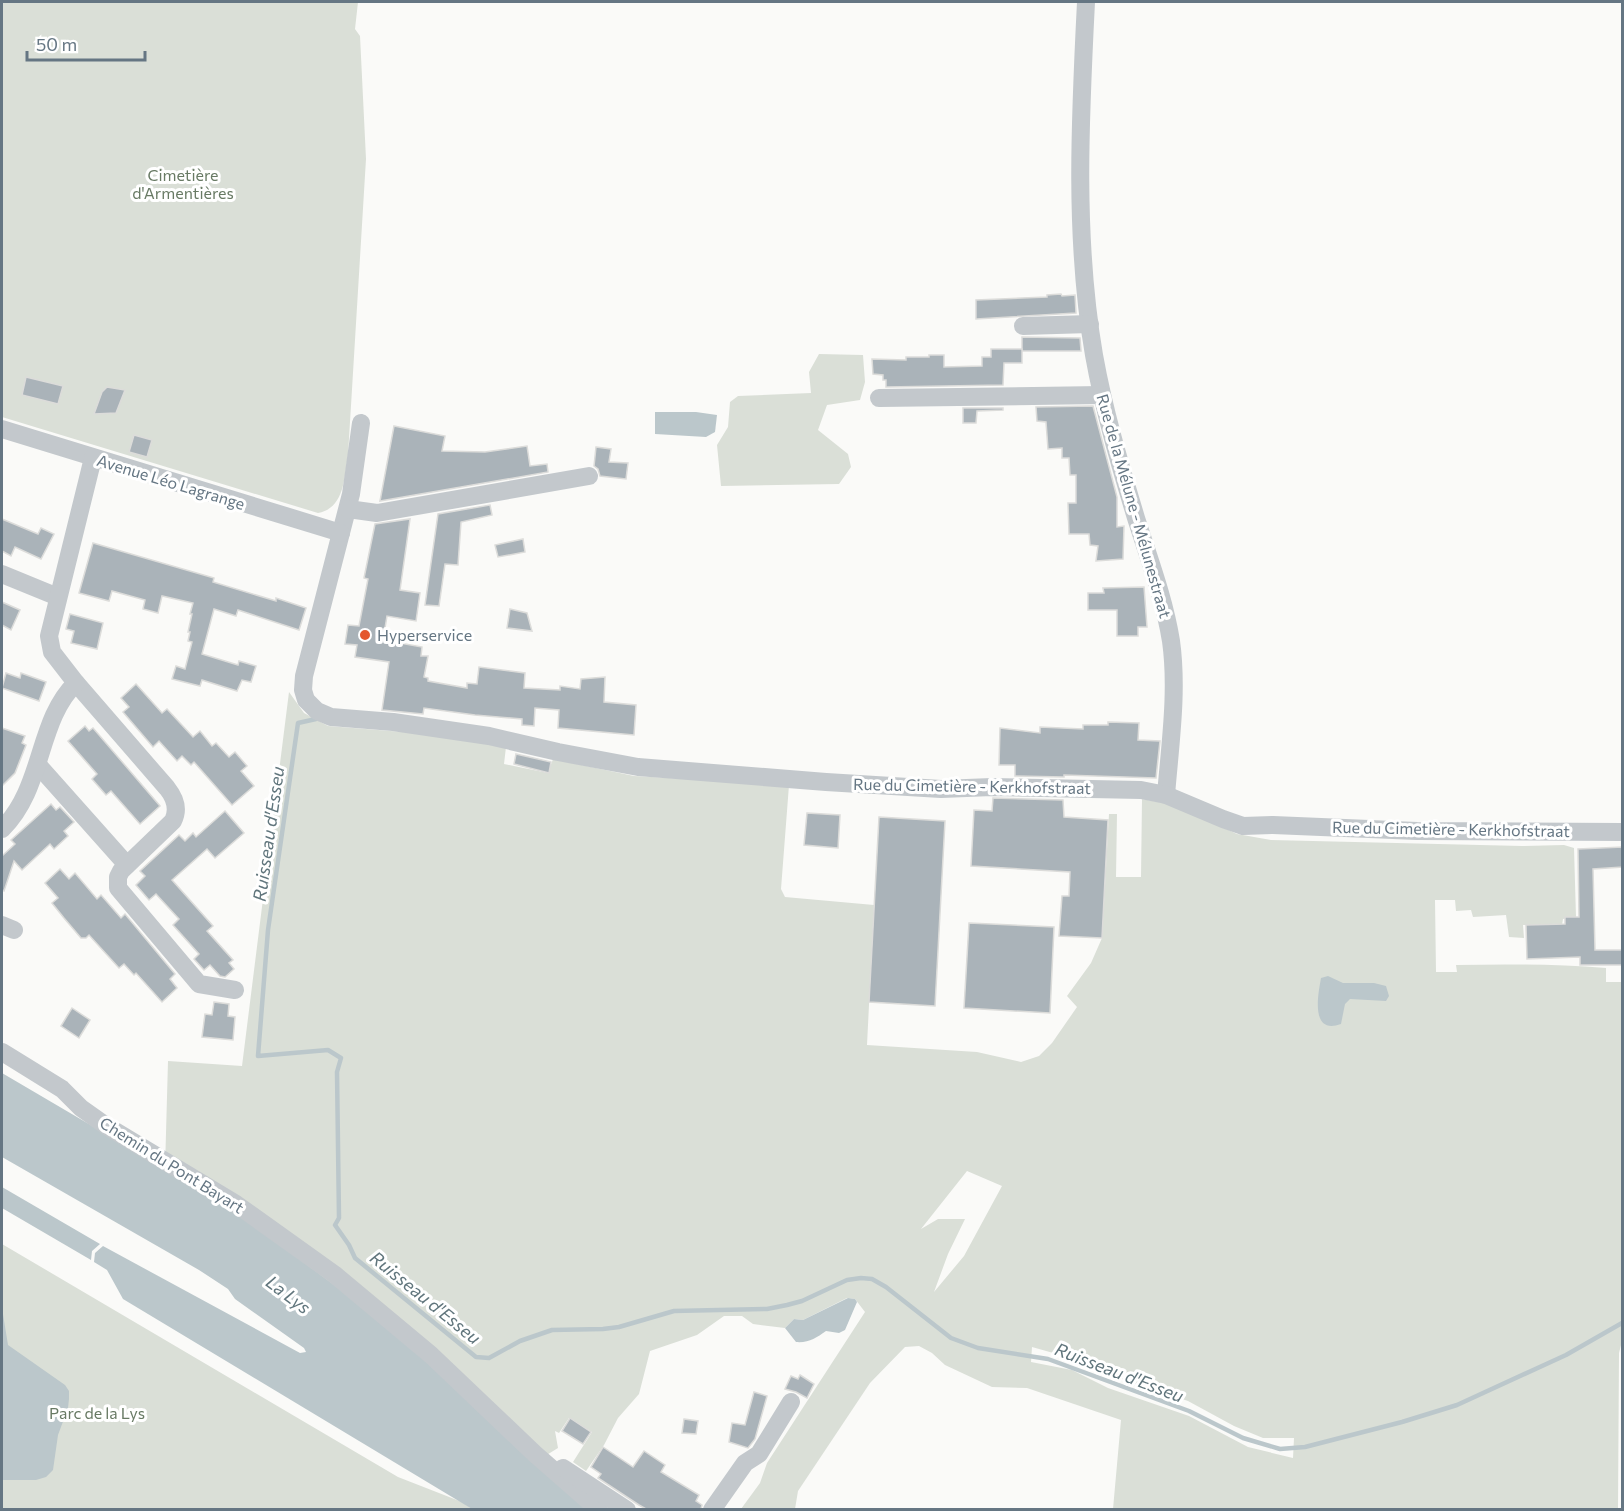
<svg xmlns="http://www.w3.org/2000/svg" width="1624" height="1511" viewBox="0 0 1624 1511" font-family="Commissioner,sans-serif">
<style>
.green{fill:#dadfd7;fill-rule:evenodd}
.water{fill:#bbc7cb}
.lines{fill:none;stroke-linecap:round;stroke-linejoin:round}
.stream{stroke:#bbc7cb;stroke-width:4.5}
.building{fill:#aab3b9;stroke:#dcdcda;stroke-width:1.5}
.minor{stroke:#c3c8cc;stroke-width:18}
.poi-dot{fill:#e4572e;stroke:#fff;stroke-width:2}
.labels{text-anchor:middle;stroke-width:6;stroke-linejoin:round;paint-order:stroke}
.park-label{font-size:16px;fill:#687a64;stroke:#fff}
.street-label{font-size:16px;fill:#657683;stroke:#fff}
.poi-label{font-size:16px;fill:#657683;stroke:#fff;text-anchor:start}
.water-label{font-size:18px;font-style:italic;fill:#60757c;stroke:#fff}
</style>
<rect width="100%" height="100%" fill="#fafaf8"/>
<g class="green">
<path d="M2 2H358L355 29 360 36 366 159 348 455C344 477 345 508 318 513L2 417Z"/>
<path d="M819 354 863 355 865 382 860 400 827 405 818 430 848 454 851 467 839 484 721 486 717 445 728 427 730 402 738 396 811 393 809 372Z"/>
<path d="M289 692 304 713 328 726 453 736 506 747 504 764 548 773 553 759 634 776 789 785 781 889 785 897 874 905 867 1045 977 1052 1021 1062 1039 1056 1052 1043 1077 1007 1067 996 1091 963 1102 938 1109 814H1117L1116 877H1141L1142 799 1175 805 1237 834 1271 840 1522 846 1564 845 1574 848 1576 917 1563 919 1562 925H1523L1524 938 1509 937 1506 915 1473 917 1471 910 1456 911 1455 900H1435L1436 972H1457L1456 965C1507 964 1556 964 1606 968V982H1622V1341L1619 1353 1618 1509H1113L1121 1420 1027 1388 992 1387 945 1365 932 1353 919 1346 905 1347 870 1383 798 1491 795 1509H741L760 1483 767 1463 865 1312 855 1299 847 1298 803 1320 794 1319 785 1328 753 1324 742 1316H724L697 1335 650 1351 639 1394 618 1418 604 1445 586 1471 573 1462 592 1432 569 1418 559 1433 555 1431 558 1448 545 1456 165 1169 168 1061 242 1066ZM967 1171 1002 1186 964 1256 934 1292 948 1254 965 1219H938L921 1229ZM1032 1347 1078 1360 1113 1376 1188 1401 1234 1426 1263 1438H1294L1293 1458 1248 1447 1189 1416 1108 1388 1072 1370 1031 1362Z"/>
<path d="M2 1244 398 1477 462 1502 472 1509H2Z"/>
</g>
<g class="water">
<path d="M655 412H696L717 415 715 432 706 437 655 434Z"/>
<path d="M1328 976 1343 983H1374L1386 986 1389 996 1386 1001 1350 999 1345 1004 1341 1024C1310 1035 1318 995 1321 978Z"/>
<path d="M2 1073 128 1147 256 1227 377 1317 589 1509H472L123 1299 107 1270 94 1262 95 1253 103 1246 300 1353 306 1352 304 1348 235 1299 228 1289 199 1270 2 1157Z"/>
<path d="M2 1187 100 1244 92 1251 91 1260 2 1208Z"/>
<path d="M848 1298 855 1299 857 1302 845 1330 839 1333 826 1331C816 1338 809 1343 796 1342L785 1328 794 1319 803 1320Z"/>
<path d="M2 1308 8 1345 65 1385 69 1391V1399L68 1408 58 1435 53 1470 46 1477 36 1480H2Z"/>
</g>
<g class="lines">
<path class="stream" d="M316 719 298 723 268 930 258 1056 328 1050 341 1058 337 1072 339 1218 335 1225 349 1245 355 1258 476 1357 489 1358 520 1341 552 1330 603 1329 619 1327 674 1311 767 1309 787 1305 802 1301 847 1280 861 1278 872 1279 886 1287 951 1338 978 1348 1048 1359 1189 1411 1243 1438 1280 1449 1305 1447 1402 1422 1457 1405 1566 1355 1622 1323"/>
</g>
<g class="building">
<path d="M1061 294 1062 296 1075 295 1076 313 976 319V300L1047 297V295Z"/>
<path d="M1022 337 1080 338 1081 351H1022Z"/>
<path d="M991 349H1022V363H1004L1003 385 886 387V380H883V375L873 374 872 359 906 360V357H929V355H944V367L982 366V357H991Z"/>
<path d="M26 377 63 386 58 404 22 395Z"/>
<path d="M107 387 125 390 116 413 94 414 102 392Z"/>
<path d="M1093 406 1117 497V527L1124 526 1123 559 1096 561 1098 546 1090 545 1089 534H1069L1068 503H1076V475H1070L1069 458H1062V448L1048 449 1046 422 1037 421 1036 407Z"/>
<path d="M963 408H1003V410L977 411 976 423H963Z"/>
<path d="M394 426 445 436 442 451 485 452 527 446 530 466 547 464 548 472 380 501Z"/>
<path d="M134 435 152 440 147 457 129 452Z"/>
<path d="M596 447 611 449 609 462 628 463 626 479 600 476 598 469 594 466Z"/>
<path d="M490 505 492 515 461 522 458 565 445 564 439 606 425 605 438 514Z"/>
<path d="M2 519 38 534 41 528 54 534 41 559 15 547 11 556 2 551Z"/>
<path d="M410 519 400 590 420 593 416 621 387 616 383 640 422 647 421 656H428L424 677 428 678V681L467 688V683L477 684 479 667 525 673 524 688 560 690V686L580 689 581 679 605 677 604 702 636 705 634 735 558 728 559 710 535 708 534 726 522 725V719L475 715 424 708 423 714 382 710 389 662 355 657 357 645 345 644 348 625 359 626 368 579 364 578 375 524Z"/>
<path d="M523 539 525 552 498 557 495 545Z"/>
<path d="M93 543 214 578 213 582 276 601V598L306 608 299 630 238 610 236 616 214 609 202 654 238 665 239 661 256 666 251 682 242 680 237 691 202 680 200 686 172 679 176 666 185 669 192 642 188 641 190 632H188L192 614H190L193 603 162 596 158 613 143 609 145 600 112 591 109 601 79 593Z"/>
<path d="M1144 587 1147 627H1138V636H1117V610H1088V593H1104L1103 588Z"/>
<path d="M2 602 20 610 11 630 2 625Z"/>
<path d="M510 609 527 613 532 631 507 628Z"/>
<path d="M70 614 103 623 97 649 71 643 74 631 66 629Z"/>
<path d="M6 673 20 678 21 673 46 682 39 701 2 688Z"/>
<path d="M136 684 162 713 167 709 193 737 200 731 212 746 216 743 229 757 235 752 247 766 241 771 254 786 232 805 194 762 191 765 182 756 177 761 159 741 153 747 123 712 129 707 121 698Z"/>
<path d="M1108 722 1139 723 1138 740 1160 741 1156 778 1064 775V777L1015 776V765H999L1000 728 1040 733V727L1083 729V725H1108Z"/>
<path d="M85 726 89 731 93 728 160 806 140 824 111 791 106 795 92 779 97 774 68 741Z"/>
<path d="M2 728 25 736 22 743 26 745 15 773 2 786Z"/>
<path d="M516 754 551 762 549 773 514 764Z"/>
<path d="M993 798 1063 800 1064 817 1108 820 1102 938 1059 936 1062 896H1069L1070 872 971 866 974 810 992 811Z"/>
<path d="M51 804 56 810 60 807 74 822 64 831 68 836 54 849 50 844 22 870 14 861 4 891 2 890V856L15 844 11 840Z"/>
<path d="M225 811 244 833 215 858 207 849 172 880 213 926 207 931 233 960 229 963 234 969 225 977 220 976 210 965 204 970 194 959 199 954 173 925 179 919 156 894 149 900 136 885 145 876 140 871 179 835 185 841 193 833 196 837Z"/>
<path d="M807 813 840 815 838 848 804 845Z"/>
<path d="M879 817 945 821 935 1006 869 1002Z"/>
<path d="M1623 847V867L1593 869 1595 950H1623V965H1580V957L1527 959 1526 925 1565 924V917H1579L1578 849Z"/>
<path d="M60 869 69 879 75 873 97 899 101 895 121 918 125 914 175 974 170 979 177 988 162 1002 136 973 134 975 124 964 119 968 89 935 86 938H81L64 918 52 903 58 898 45 883Z"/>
<path d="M969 923 1054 927 1050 1013 964 1008Z"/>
<path d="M214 1002 229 1004 228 1016 235 1017 233 1040 202 1037 205 1014 212 1015Z"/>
<path d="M72 1008 90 1020 79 1038 61 1026Z"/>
<path d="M800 1375 814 1384 807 1398 796 1392 785 1389 791 1376 798 1379Z"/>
<path d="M754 1392 767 1396 755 1439 748 1448 729 1442 732 1423 745 1425Z"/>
<path d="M570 1418 591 1432 583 1444 562 1431Z"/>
<path d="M684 1419 698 1421 696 1434 682 1433Z"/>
<path d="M603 1447 633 1467 644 1451 665 1465 661 1472 699 1495 696 1501 702 1505 701 1509H646L639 1505 598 1478 601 1474 591 1467Z"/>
</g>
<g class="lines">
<g class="minor">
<path d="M1086 2C1080 119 1074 239 1094 355 1104 411 1120 465 1136 518 1149 559 1164 598 1171 641 1178 691 1170 745 1166 795"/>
<path d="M1023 326 1090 324"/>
<path d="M879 398 1102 395"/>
<path d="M361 423 351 494 304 676 303 690 306 700 317 711 331 717 393 722 489 736 558 752 638 767 826 782 941 789 992 787 1141 790 1166 795 1223 819 1243 826 1273 825 1417 831 1622 832"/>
<path d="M2 429 341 533"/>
<path d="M348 509 377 513 589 476"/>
<path d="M2 574 58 597"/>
<path d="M76 683 167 788C175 798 179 809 173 821L121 871 118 877V888L199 984 235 990"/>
<path d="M38 765 127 865"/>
<path d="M2 829C44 788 37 720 76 683L52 652 49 636 93 458"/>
<path d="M2 925 14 930"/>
<path d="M2 1052 62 1089 81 1108 105 1125 236 1204 334 1274 431 1355 535 1454 599 1510"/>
<path d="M563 1468 627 1510"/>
<path d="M712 1510 745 1463 759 1454 791 1402"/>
</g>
</g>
<circle class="poi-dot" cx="365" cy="635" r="6"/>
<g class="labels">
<g class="park-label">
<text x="183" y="181">Cimetière<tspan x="183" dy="18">d'Armentières</tspan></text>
<text x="97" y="1419">Parc de la Lys</text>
</g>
<g class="street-label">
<text transform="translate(171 482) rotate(17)" y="6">Avenue Léo Lagrange</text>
<text transform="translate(1134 506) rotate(74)" y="6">Rue de la Mélune - Mélunestraat</text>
<text transform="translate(972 786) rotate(1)" y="6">Rue du Cimetière - Kerkhofstraat</text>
<text transform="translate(1451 829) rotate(1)" y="6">Rue du Cimetière - Kerkhofstraat</text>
<text transform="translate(172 1165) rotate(32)" y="6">Chemin du Pont Bayart</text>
</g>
<g class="poi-label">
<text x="377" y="641">Hyperservice</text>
</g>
<g class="water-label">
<text transform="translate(269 834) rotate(-82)" y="6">Ruisseau d'Esseu</text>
<text transform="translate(288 1295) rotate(37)" y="6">La Lys</text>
<text transform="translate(425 1298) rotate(39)" y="6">Ruisseau d'Esseu</text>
<text transform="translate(1119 1373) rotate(21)" y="6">Ruisseau d'Esseu</text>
</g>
</g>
<rect width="1624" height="1511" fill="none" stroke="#657683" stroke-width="6"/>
<path d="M27 51v9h118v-9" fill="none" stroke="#657683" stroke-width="3"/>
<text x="36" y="51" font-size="18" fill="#657683" stroke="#ffffff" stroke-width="4.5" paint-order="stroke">50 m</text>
</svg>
